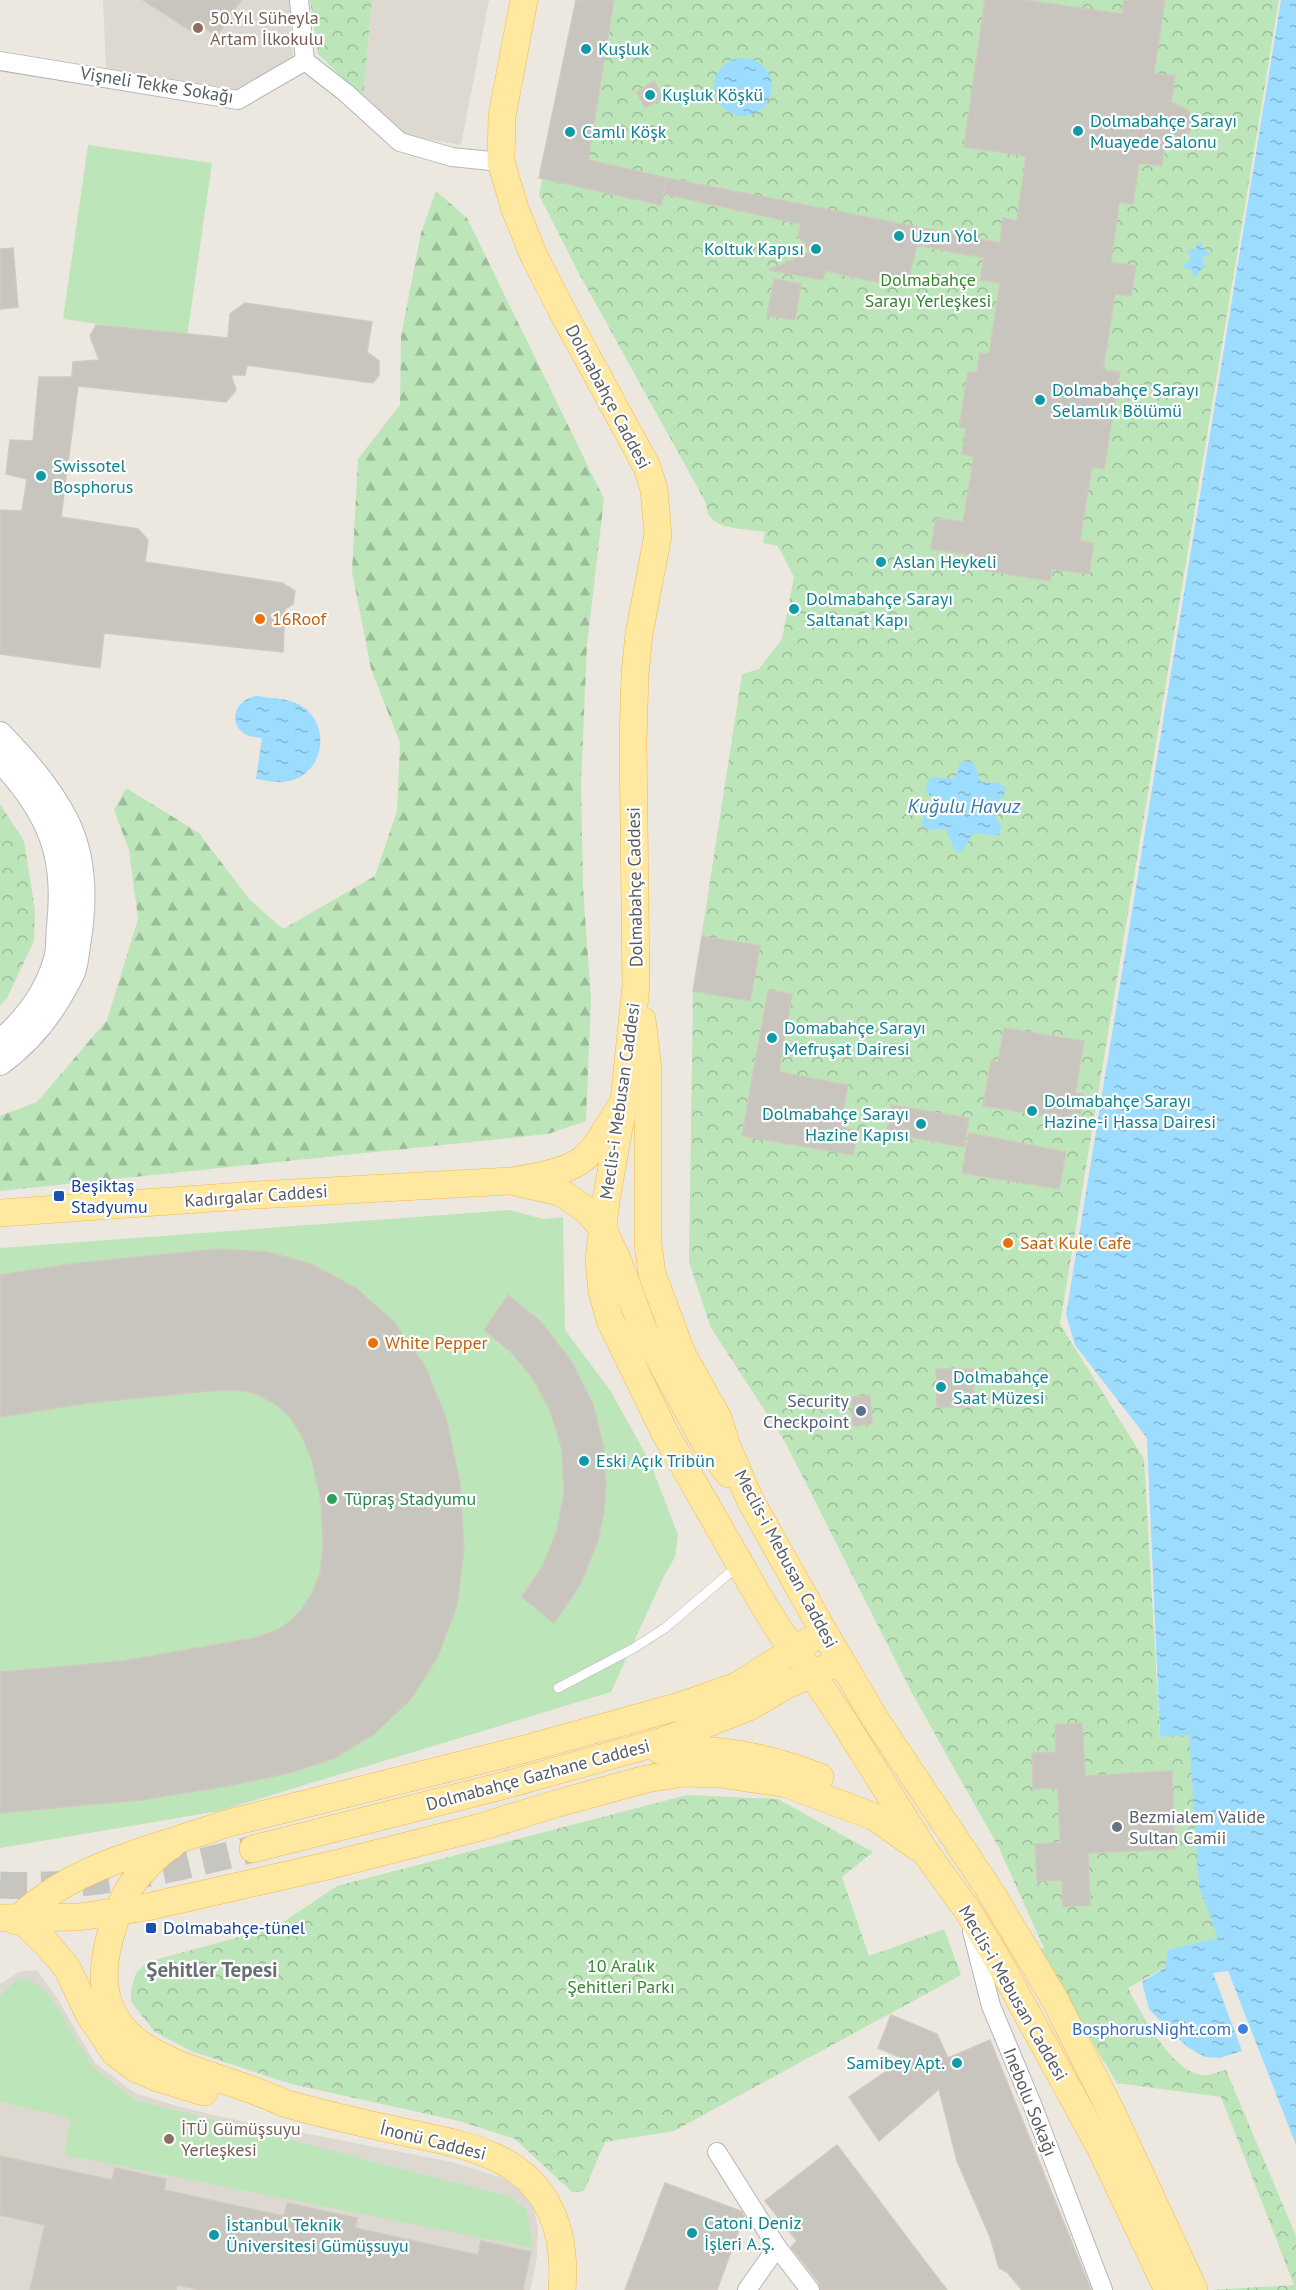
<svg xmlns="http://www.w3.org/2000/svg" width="1296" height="2290" viewBox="0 0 1296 2290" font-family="'PT Sans',sans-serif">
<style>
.education{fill:#ded9d0}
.green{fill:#bde5ba}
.forest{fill:url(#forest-firs)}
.park{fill:url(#park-crowns)}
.water{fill:url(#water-ripples)}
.building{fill:#c8c4be;stroke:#d0c9bd;stroke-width:1.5}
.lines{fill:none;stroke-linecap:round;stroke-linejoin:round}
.primary-tunnel{stroke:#c7c5bf;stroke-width:27;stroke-dasharray:27 14;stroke-linecap:butt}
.service-casing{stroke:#b2b6ba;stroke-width:10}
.minor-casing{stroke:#b2b6ba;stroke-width:20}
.secondary-casing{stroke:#b3b7bd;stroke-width:26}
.primary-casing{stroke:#f4b84f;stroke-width:28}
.service{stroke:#fff;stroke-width:9}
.minor{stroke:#fff;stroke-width:18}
.secondary{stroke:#fff;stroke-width:24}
.primary{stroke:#ffe8a0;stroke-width:27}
.education-dot{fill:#8d6e63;stroke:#fff;stroke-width:2}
.culture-dot{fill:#0f9aa8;stroke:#fff;stroke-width:2}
.food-dot{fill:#e8710a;stroke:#fff;stroke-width:2}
.transit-dot{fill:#1a4fb4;stroke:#fff;stroke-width:2}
.service-dot{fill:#5c6f8a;stroke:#fff;stroke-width:2}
.leisure-dot{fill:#2e9e5b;stroke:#fff;stroke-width:2}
.worship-dot{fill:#6b7280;stroke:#fff;stroke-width:2}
.shop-dot{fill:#3f7fe0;stroke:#fff;stroke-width:2}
.labels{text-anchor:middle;stroke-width:4.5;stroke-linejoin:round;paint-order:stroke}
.education-label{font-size:18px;fill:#785e54;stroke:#fff;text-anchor:start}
.culture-label{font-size:18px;fill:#0d838f;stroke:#fff;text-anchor:start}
.street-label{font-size:18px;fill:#585c60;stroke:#fff}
.park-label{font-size:18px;fill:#358532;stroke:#fff}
.food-label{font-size:18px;fill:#c56008;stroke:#fff;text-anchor:start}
.transit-label{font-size:18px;fill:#164399;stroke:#fff;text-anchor:start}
.service-label{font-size:18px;fill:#4e5e75;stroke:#fff;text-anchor:end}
.leisure-label{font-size:18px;fill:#27864d;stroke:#fff;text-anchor:start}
.worship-label{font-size:18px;fill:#5b616d;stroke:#fff;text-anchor:start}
.shop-label{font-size:18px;fill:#366cbe;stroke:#fff;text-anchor:end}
.water-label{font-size:20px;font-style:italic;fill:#3678a9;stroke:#fff}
.quarter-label{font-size:21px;font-weight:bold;fill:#696e73;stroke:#fff}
</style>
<defs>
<pattern id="forest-firs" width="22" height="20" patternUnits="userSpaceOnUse" patternTransform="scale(1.5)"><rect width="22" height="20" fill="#bde5ba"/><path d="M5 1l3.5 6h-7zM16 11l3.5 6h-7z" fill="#9cbd9b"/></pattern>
<pattern id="park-crowns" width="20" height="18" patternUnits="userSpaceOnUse" patternTransform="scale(1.5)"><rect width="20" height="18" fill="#bde5ba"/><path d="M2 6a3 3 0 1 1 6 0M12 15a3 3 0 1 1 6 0" fill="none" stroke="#9cbd9b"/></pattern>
<pattern id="water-ripples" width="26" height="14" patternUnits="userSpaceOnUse" patternTransform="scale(1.5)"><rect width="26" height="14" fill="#9bdcff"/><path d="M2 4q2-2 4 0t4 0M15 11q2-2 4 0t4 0" fill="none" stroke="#81b6d2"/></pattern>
</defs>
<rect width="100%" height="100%" fill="#ece8df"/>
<g class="education">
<path d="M103 0H289L293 56 239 90 106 69Z"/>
<path d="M372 0H489L461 145 404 135 363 98Z"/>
<path d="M37 1970 56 1996 95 2063 135 2093 177 2106 222 2117 452 2162 503 2178 519 2189 533 2206 538 2227 537 2257 530 2290H0V1984L21 1971Z"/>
</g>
<g class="green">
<path d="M88 145 212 163 187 337 63 319Z"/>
<path d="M510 1210 543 1219 563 1217 565 1330 610 1390 650 1462 678 1535 675 1557 664 1576 611 1692 219 1811 0 1848V1248Z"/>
<path d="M27 1978 40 1986 51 1997 93 2067 135 2100 511 2197 527 2210 533 2248 65 2155 70 2118 0 2102V1996L15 1981Z"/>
</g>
<path class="forest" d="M436 191 467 218 604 499 587 645 581 782 583 888 591 998 586 1121 548 1134 0 1191V1116L37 1102 107 1020 138 919 129 850 114 810 126 788 199 833 249 899 283 929 375 876 397 811 400 743 371 669 352 572 358 459 400 405 401 336 421 233Z"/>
<g class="park">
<path d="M310 0H372L363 98 318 54Z"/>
<path d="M577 0H1279L1060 1324 1144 1459 1160 1737 1189 1734 1219 1938 1128 1988C1140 2012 1173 2074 1203 2075 1210 2076 1219 2071 1226 2070L1296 2236V2290H1211L1294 2285 1221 2097 1117 2083 1037 1951 1044 1948 999 1848 913 1695 784 1440 711 1328 689 1262 693 991 742 674 759 669 782 639 794 577 778 546 763 543 765 532C750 529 724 530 712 519 707 515 706 507 705 501L576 268 539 195Z"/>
<path d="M0 804 24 841 35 910 34 941 7 998 0 1006Z"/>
<path d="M687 1795 778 1799 873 1852 842 1877 869 1956 944 1929 961 1975 674 2131 605 2142 584 2191 572 2192 515 2139 459 2121 291 2084 191 2051 155 2032 131 2002V1990L136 1973 147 1962 276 1927 337 1886Z"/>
</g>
<g class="water">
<path d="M1281 0H1296V2145L1228 1971 1213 1973 1242 2051 1220 2058 1205 2057 1186 2046 1149 2009 1142 1982 1165 1968 1168 1950 1218 1938 1199 1886 1189 1735 1160 1737 1147 1438 1075 1345 1066 1315Z"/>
<circle cx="743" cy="87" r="29"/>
<path d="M1201 242 1203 249 1210 254 1202 258 1205 267 1199 271 1197 277 1193 275 1191 269 1183 268V266L1191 259 1187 250 1194 249Z"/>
<path d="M259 696C272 699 288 698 300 705 330 722 326 769 293 780 281 784 268 781 256 779L262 738C256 737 249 737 243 733 226 719 239 696 259 696Z"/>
<path d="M963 761 974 763 981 782 1000 783 1006 789C1005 797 992 806 993 812 994 816 999 822 1001 826L999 835C990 837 982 832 973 834L963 850 958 852 954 849 946 829H926L921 823 924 816 935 807 934 801 926 791 927 781 934 777 951 779 955 777 960 763Z"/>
</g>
<g class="building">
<path d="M143 0H241L217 36 196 22 191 31Z"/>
<path d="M576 0H614L588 160 667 178 1000 243 1003 218 1017 221 1026 156 964 147 985 0H1024L1122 14 1124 0H1165L1154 73 1175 76 1171 102 1188 110 1193 118V125L1189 133 1182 137 1165 140 1162 166 1139 163 1133 204 1119 202 1111 262 1136 266 1131 296 1115 294 1103 370 1120 372 1104 469 1092 467 1080 541 1094 543 1089 574 1052 569 1050 581 975 569 977 556 931 549 936 518 963 522 974 456 962 454 966 429 959 427 968 372 977 373 980 353 989 354 1000 283 980 280 984 258 917 245 906 288 825 271 823 280 769 270 810 252 798 235 801 224 664 194 667 178 661 205 539 178Z"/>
<path d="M654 81 663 98 645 108 637 92Z"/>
<path d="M13 248 18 307 0 309V249Z"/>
<path d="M774 279 801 284 795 320 767 316Z"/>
<path d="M245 303 372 322 367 352 379 361V375L373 383 247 365 245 375H231L236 390 226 402 78 386 61 517 138 529 148 540 145 562 282 583 295 591 293 604 285 609 283 652 104 633 100 668 0 654V510L22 511 27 479 6 474 10 440 33 441 39 377H72L73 362 99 360 90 336 96 325 228 338 230 314Z"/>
<path d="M702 936 760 946 750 1001 693 991Z"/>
<path d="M768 990 792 994 779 1072 848 1085 840 1127 858 1130 853 1155 742 1136Z"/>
<path d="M1004 1028 1084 1041 1075 1093 1083 1094 1079 1121 983 1106 991 1061 998 1062Z"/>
<path d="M891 1105 969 1118 964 1147 888 1133Z"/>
<path d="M969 1133 1066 1152 1059 1189 962 1173Z"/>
<path d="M219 1249 268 1252 311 1264 356 1288 394 1322 425 1366 446 1418 460 1483 464 1549 457 1605 438 1656 411 1699 374 1734 335 1758 289 1773 227 1786 141 1800 0 1813V1672L123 1661 254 1638 277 1630 289 1622 302 1609 312 1594 320 1573 323 1546 321 1502 312 1460 301 1434 289 1416 275 1404 258 1395 245 1391 220 1390 88 1403 0 1417V1275L70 1264Z"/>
<path d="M508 1295 540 1321 572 1362 593 1404 604 1449 606 1485 604 1511 598 1541 580 1585 554 1623 522 1597 543 1565 557 1530 564 1493 562 1450 550 1410 532 1377 510 1351 484 1330Z"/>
<path d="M936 1369H973L974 1407H937Z"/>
<path d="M870 1396 872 1424 853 1426 851 1397Z"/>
<path d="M1082 1723 1085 1776 1172 1771 1175 1849 1088 1853 1090 1905 1063 1907 1062 1880 1037 1881 1035 1844 1060 1843 1058 1788 1033 1789 1032 1753 1056 1752 1055 1725Z"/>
<path d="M891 2015 937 2034 948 2058 990 2040 1091 2290H1022L1007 2272 999 2268 990 2237 957 2161 939 2089 879 2141 849 2097 904 2059 878 2048Z"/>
<path d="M837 2145 927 2264 947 2290H821L819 2283 791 2247 797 2241 765 2201Z"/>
<path d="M0 2156 112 2180 115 2168 166 2179 164 2190 284 2216 287 2203 357 2218 355 2228 478 2255 481 2241 531 2252 523 2290H201L177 2285 176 2290H30L45 2225 0 2215Z"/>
<path d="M665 2183 741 2211 744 2216 717 2290H625Z"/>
</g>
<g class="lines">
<path class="primary-tunnel" d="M0 1885C90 1889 167 1871 253 1849"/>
<g class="service-casing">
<path id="service" d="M558 1688 634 1648 665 1628 739 1565"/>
</g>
<g class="minor-casing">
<g id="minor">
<path d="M299 0 305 61"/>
<path d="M0 61 238 100 305 61"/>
<path d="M305 61 346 93 400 142 452 157 501 162"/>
<path d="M972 1931 991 2006 1032 2104 1103 2290"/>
<path d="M717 2152 777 2247 810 2290"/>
<path d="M747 2290 777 2247"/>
</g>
</g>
<g class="secondary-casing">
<g id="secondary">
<path d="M0 734C25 760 49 787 66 820 86 859 85 904 78 945 77 953 76 964 73 972 56 1008 32 1040 0 1063"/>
<path d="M0 760C8 767 14 776 21 784 57 830 65 869 59 927 58 937 59 949 56 959 47 992 26 1020 0 1042"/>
</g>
</g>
<g class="primary-casing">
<g id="primary">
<path d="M524 0 502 116 501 162 515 209 534 256 560 307 647 467 654 489 658 535 639 634 635 674 633 741 636 986 624 1100 606 1200 599 1260 602 1291 610 1320 665 1433 760 1599 781 1633 795 1649 841 1717 926 1853 968 1911 995 1955 1100 2147 1168 2290"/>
<path d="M642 1020 648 1069V1244L652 1274 682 1354 718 1418 726 1444 750 1500 824 1632 874 1717 988 1888 1054 1998 1110 2109 1194 2290"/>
<path d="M519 1183 560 1192 585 1209 602 1227 618 1261 643 1329 706 1444 729 1474"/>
<path d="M0 1213 257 1195 511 1181C531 1178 562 1173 579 1162 597 1150 608 1126 619 1109"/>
<path d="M659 1750C717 1747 766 1756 820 1777"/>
<path d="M171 1846C163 1850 157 1857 150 1863 128 1885 121 1901 112 1930 71 2062 201 2063 284 2103 325 2115 367 2124 408 2133 436 2139 466 2144 492 2156 549 2180 567 2232 562 2290"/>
<path d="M253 1849 498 1787 663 1741 749 1707 787 1685 828 1667"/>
<path d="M0 1918 79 1917 147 1907 335 1864 481 1827 555 1804 646 1779 684 1773 721 1774 787 1784 875 1817 916 1846"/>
<path d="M19 1918 46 1943 67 1968 89 2014 115 2053 135 2068 155 2077 204 2092"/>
<path d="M16 1921C72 1864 153 1850 225 1824L521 1750 680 1706 737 1686 810 1640"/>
</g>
</g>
<use href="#service" class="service"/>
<use href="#minor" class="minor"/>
<use href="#secondary" class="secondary"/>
<use href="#primary" class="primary"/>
</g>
<g class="education-dot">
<circle cx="198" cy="28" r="6"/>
<circle cx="169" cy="2139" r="6"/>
</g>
<g class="culture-dot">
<circle cx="586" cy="49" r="6"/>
<circle cx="650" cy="95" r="6"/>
<circle cx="1078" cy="131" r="6"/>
<circle cx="570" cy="132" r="6"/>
<circle cx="899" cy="236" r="6"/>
<circle cx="816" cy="249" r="6"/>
<circle cx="1040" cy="400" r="6"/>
<circle cx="41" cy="476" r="6"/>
<circle cx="881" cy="562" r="6"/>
<circle cx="794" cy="609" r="6"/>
<circle cx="772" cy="1038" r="6"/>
<circle cx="1032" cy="1111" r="6"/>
<circle cx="921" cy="1124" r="6"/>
<circle cx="941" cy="1387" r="6"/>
<circle cx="584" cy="1461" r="6"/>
<circle cx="957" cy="2063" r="6"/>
<circle cx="692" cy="2233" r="6"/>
<circle cx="214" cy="2235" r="6"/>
</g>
<g class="food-dot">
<circle cx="260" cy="619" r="6"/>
<circle cx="1008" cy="1243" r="6"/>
<circle cx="373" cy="1343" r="6"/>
</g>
<g class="transit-dot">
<rect x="53" y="1190" width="12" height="12" rx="3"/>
<rect x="145" y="1922" width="12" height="12" rx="3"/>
</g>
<circle class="service-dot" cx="861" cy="1411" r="6"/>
<circle class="leisure-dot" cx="332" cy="1499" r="6"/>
<circle class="worship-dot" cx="1117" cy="1827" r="6"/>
<circle class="shop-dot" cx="1243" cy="2029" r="6"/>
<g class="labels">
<g class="education-label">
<text x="210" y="24">50.Yıl Süheyla<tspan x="210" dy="21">Artam İlkokulu</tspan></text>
<text x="181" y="2135">İTÜ Gümüşsuyu<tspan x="181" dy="21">Yerleşkesi</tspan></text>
</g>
<g class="culture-label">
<text x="598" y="55">Kuşluk</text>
<text x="662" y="101">Kuşluk Köşkü</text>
<text x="1090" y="127">Dolmabahçe Sarayı<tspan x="1090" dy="21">Muayede Salonu</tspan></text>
<text x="582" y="138">Camlı Köşk</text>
<text x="911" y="242">Uzun Yol</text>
<text x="804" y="255" text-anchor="end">Koltuk Kapısı</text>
<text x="1052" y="396">Dolmabahçe Sarayı<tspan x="1052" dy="21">Selamlık Bölümü</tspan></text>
<text x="53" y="472">Swissotel<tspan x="53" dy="21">Bosphorus</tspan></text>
<text x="893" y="568">Aslan Heykeli</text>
<text x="806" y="605">Dolmabahçe Sarayı<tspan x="806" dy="21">Saltanat Kapı</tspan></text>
<text x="784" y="1034">Domabahçe Sarayı<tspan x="784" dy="21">Mefruşat Dairesi</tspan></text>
<text x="1044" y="1107">Dolmabahçe Sarayı<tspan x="1044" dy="21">Hazine-i Hassa Dairesi</tspan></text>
<text x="909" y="1120" text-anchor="end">Dolmabahçe Sarayı<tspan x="909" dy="21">Hazine Kapısı</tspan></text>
<text x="953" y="1383">Dolmabahçe<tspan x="953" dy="21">Saat Müzesi</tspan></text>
<text x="596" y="1467">Eski Açık Tribün</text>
<text x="945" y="2069" text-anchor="end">Samibey Apt.</text>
<text x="704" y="2229">Catoni Deniz<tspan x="704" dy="21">İşleri A.Ş.</tspan></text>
<text x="226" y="2231">İstanbul Teknik<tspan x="226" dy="21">Üniversitesi Gümüşsuyu</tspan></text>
</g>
<g class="street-label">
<text transform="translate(157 85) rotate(9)" y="6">Vişneli Tekke Sokağı</text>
<text transform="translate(608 397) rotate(62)" y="6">Dolmabahçe Caddesi</text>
<text transform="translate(635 887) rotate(-91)" y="6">Dolmabahçe Caddesi</text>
<text transform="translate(620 1101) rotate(-82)" y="6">Meclis-i Mebusan Caddesi</text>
<text transform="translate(256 1196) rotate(-4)" y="6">Kadırgalar Caddesi</text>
<text transform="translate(786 1559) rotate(62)" y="6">Meclis-i Mebusan Caddesi</text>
<text transform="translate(538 1775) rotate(-15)" y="6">Dolmabahçe Gazhane Caddesi</text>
<text transform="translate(1013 1993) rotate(60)" y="6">Meclis-i Mebusan Caddesi</text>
<text transform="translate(1030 2102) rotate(68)" y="6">Inebolu Sokağı</text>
<text transform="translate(433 2141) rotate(14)" y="6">İnonü Caddesi</text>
</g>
<g class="park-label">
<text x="928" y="286">Dolmabahçe<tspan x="928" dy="21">Sarayı Yerleşkesi</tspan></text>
<text x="621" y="1972">10 Aralık<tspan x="621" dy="21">Şehitleri Parkı</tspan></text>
</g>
<g class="food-label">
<text x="272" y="625">16Roof</text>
<text x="1020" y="1249">Saat Kule Cafe</text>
<text x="385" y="1349">White Pepper</text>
</g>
<g class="transit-label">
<text x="71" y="1192">Beşiktaş<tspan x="71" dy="21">Stadyumu</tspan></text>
<text x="163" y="1934">Dolmabahçe-tünel</text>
</g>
<g class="service-label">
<text x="849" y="1407">Security<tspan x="849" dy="21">Checkpoint</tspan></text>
</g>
<g class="leisure-label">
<text x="344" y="1505">Tüpraş Stadyumu</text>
</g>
<g class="worship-label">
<text x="1129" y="1823">Bezmialem Valide<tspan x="1129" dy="21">Sultan Camii</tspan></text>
</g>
<g class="shop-label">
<text x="1231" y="2035">BosphorusNight.com</text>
</g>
<g class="water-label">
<text x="964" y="813">Kuğulu Havuz</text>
</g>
<g class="quarter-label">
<text x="212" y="1977">Şehitler Tepesi</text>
</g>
</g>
</svg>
